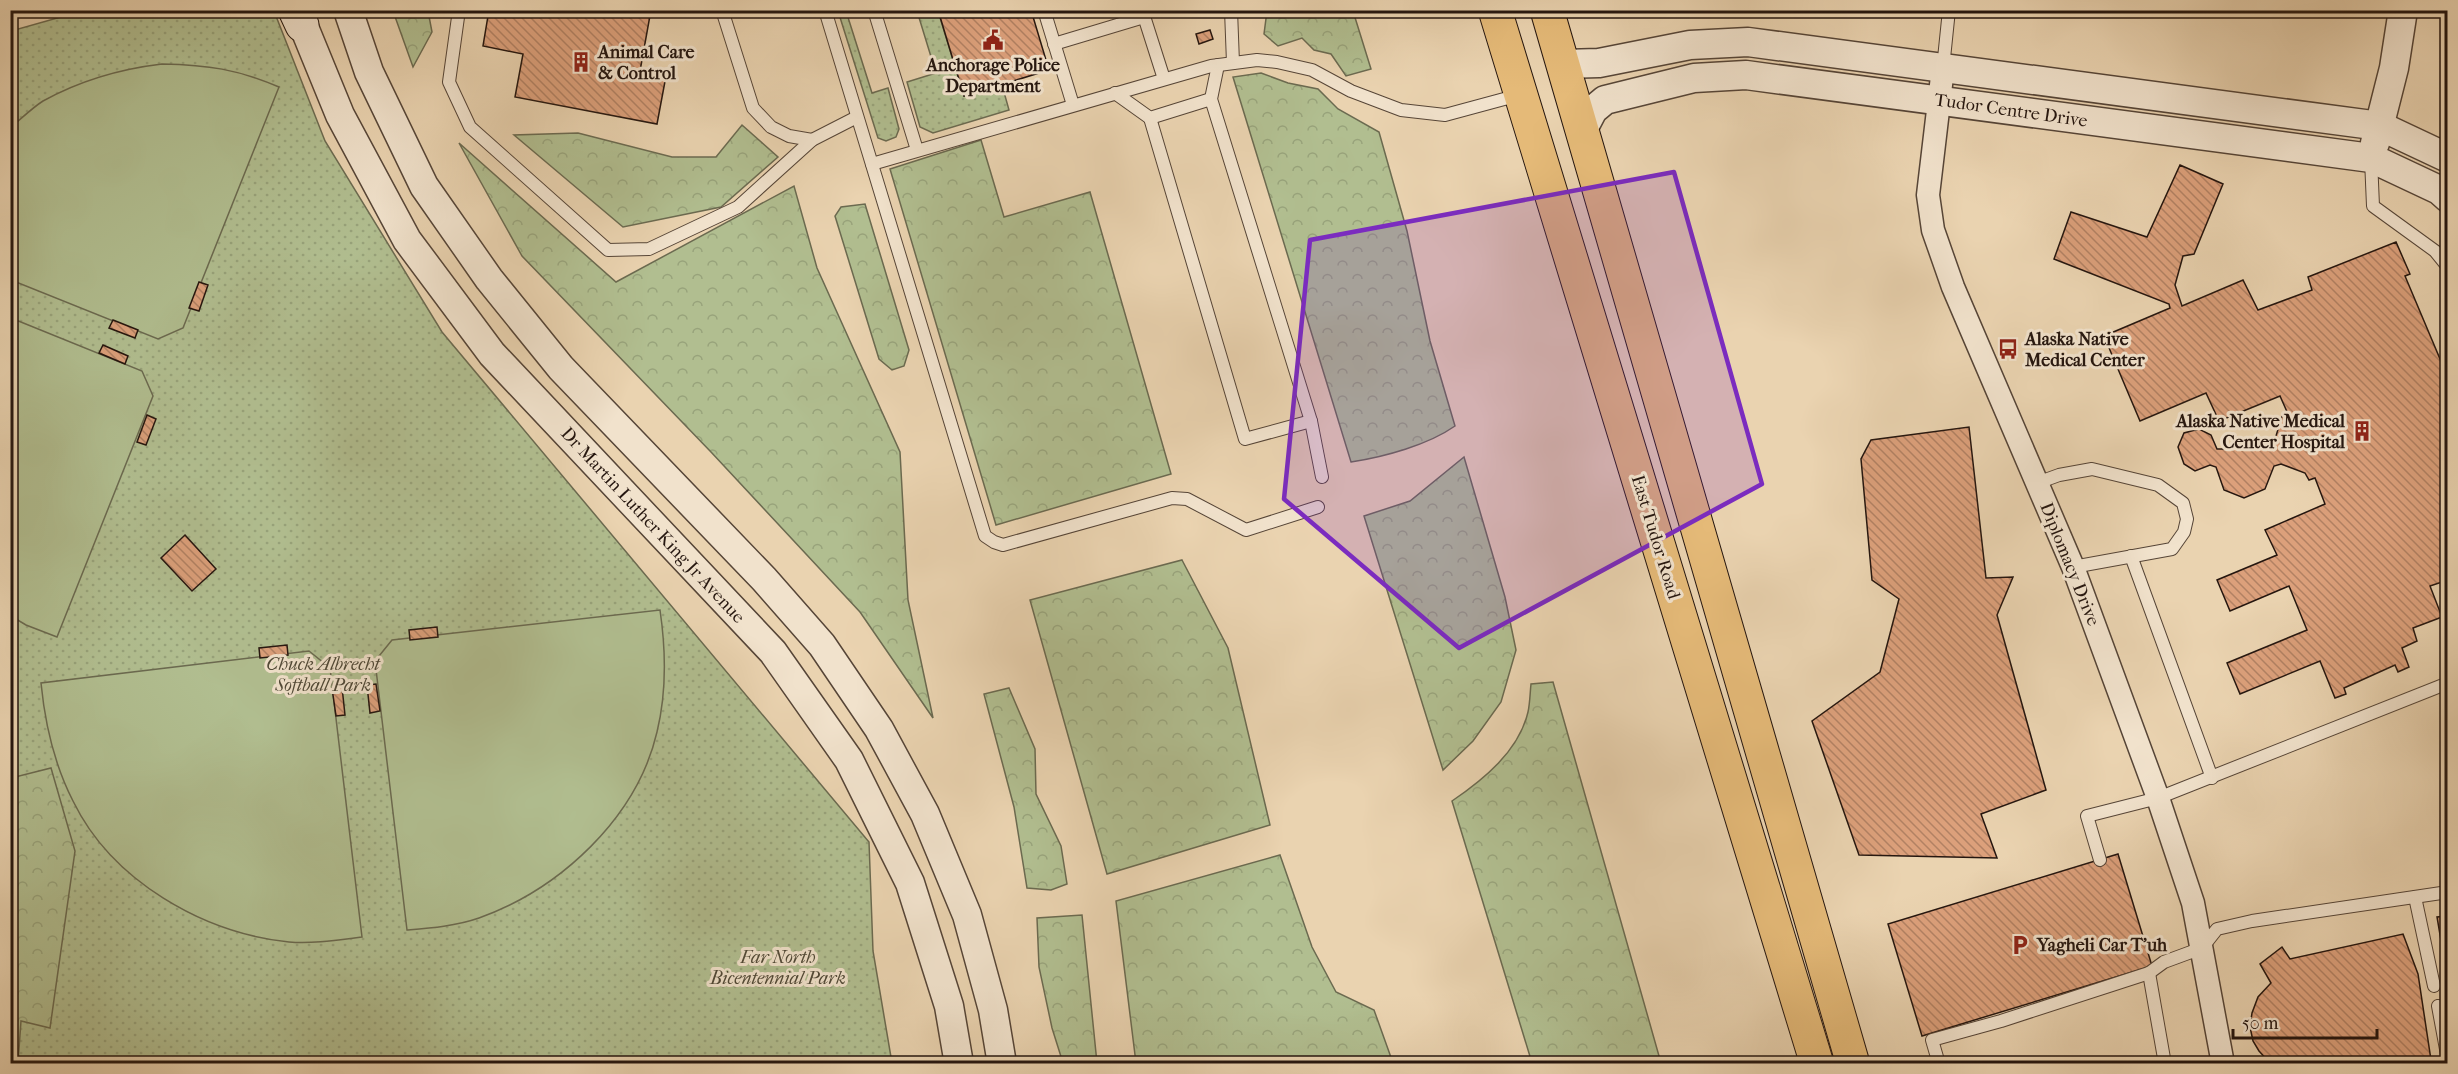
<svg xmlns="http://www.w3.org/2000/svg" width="2458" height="1074" viewBox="0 0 2458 1074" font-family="'IM FELL French Canon',serif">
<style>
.green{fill:url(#green-dots);stroke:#6b6a50;stroke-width:1.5}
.forest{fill:url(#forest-crowns);stroke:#6b6a50;stroke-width:1.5}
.pitch{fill:#b1be90;stroke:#6b6a50;stroke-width:1.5}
.building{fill:url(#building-back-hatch);stroke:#25160f;stroke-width:1.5}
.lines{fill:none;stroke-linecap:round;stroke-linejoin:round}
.service-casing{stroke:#564537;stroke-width:14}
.minor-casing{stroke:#564537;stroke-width:25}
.tertiary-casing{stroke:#564537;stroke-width:31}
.secondary-casing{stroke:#25160f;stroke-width:35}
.primary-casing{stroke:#25160f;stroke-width:35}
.service{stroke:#f1e2cc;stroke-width:12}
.minor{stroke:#f1e2cc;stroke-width:22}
.tertiary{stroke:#f1e2cc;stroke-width:28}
.secondary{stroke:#f1e2cc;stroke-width:33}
.primary{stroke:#e5ba78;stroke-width:33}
.marked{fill:#7b2cbf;fill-opacity:0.2;stroke:#7b2cbf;stroke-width:4.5;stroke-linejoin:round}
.labels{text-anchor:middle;stroke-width:6;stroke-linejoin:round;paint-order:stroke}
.poi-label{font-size:18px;font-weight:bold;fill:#25160f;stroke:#f1e2cc;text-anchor:start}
.street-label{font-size:18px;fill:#25160f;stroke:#f1e2cc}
.park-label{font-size:18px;font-style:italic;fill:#4f4836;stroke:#f1e2cc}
</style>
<defs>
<pattern id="green-dots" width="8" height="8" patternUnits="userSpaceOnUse" patternTransform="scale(1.5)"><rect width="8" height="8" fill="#b1be90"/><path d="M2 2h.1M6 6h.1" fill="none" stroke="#98a37b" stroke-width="1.8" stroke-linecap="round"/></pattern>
<pattern id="forest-crowns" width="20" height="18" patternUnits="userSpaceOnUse" patternTransform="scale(1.5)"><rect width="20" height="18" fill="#b1be90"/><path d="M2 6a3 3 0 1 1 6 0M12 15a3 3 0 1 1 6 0" fill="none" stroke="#98a37b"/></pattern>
<pattern id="building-back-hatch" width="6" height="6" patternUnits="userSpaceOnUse" patternTransform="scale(1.5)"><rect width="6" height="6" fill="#dca07b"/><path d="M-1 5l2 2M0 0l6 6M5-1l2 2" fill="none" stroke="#b28163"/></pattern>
</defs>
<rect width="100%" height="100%" fill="#ead3b0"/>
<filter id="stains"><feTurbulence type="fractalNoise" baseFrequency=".00333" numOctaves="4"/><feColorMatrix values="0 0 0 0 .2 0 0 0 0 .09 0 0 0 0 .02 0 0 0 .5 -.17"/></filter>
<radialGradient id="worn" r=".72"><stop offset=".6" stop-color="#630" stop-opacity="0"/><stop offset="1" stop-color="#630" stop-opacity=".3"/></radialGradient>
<g class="green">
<path d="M82 11H274L325 141 442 332 869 842 873 951 892 1063 11 1064V31Z"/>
<path d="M838 11H846L872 93 888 88 899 129 896 137 886 141 878 138Z"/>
<path d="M917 11H938L964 96 1002 85 1009 110 933 133 920 127 907 82 936 73Z"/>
</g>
<g class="forest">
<path d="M393 11H428L432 32 413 67Z"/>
<path d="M1267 11H1353L1371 69 1346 76 1331 54 1314 50 1302 38 1278 46 1264 34Z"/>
<path d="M1261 73 1288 83 1318 89 1338 109 1379 132 1407 231 1430 341 1455 426C1428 445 1384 457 1351 462L1233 77Z"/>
<path d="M742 125 778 157 721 207 623 227 514 135 578 133 672 157H716Z"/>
<path d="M981 140 1004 217 1090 192 1171 474 996 525 890 169Z"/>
<path d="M459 143 616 282 794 186 817 268 900 452 908 600 933 718 860 612 711 452 522 256Z"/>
<path d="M865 204 909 350 904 366 892 370 879 359 835 216 841 207Z"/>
<path d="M1464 457 1505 597 1516 650 1501 702 1473 741 1443 770 1364 516 1410 501Z"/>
<path d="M1182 560 1228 648 1270 825 1107 874 1030 600Z"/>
<path d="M1553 682 1661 1063H1532L1452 801C1483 780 1519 751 1528 712 1530 703 1530 693 1531 684Z"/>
<path d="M1009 688 1035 749 1036 794 1061 846 1067 884 1051 890 1027 888 1014 807 984 694Z"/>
<path d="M51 768 75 851 50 1028 21 1021 18 1063H10L11 778Z"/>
<path d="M1280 855 1312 947 1336 992 1374 1010 1393 1063H1136L1116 901Z"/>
<path d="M1082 915 1097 1063H1063L1052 1028 1039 967 1037 918Z"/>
</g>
<g class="pitch">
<path d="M162 64C208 65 237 69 279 87L183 328 158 339 11 280V127C21 119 32 108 43 101 81 80 120 69 162 64Z"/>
<path d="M11 318 142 371 153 396 57 637 26 625 11 616Z"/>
<path d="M660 610C666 651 667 691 657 732 637 818 560 889 479 918 456 926 431 928 407 930L375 661 392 640Z"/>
<path d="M309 651 330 668 362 937C338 940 313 944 289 942 203 933 112 881 73 801 54 764 45 724 41 683Z"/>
</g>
<g class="building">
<path d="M489 10H651L640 71 666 76 657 124 515 97 523 54 483 46Z"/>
<path d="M938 10H1031L1049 70 964 96Z"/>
<path d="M1210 30 1213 39 1199 44 1196 34Z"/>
<path d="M2180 165 2223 184 2194 254 2183 256 2175 285 2182 306 2243 280 2258 310 2312 290 2308 277 2396 242 2410 274 2405 276 2448 378V580L2430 586 2442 617 2413 628 2417 641 2402 648 2409 667 2398 672 2395 665 2344 688 2346 694 2335 698 2320 661 2240 694 2227 663 2307 630 2289 586 2230 611 2217 580 2277 555 2265 530 2325 504 2315 478 2309 480 2305 473 2281 464 2274 466 2265 489 2244 498 2224 490 2216 467 2210 465 2195 471 2184 464 2178 447 2184 433 2199 429 2211 435 2217 449H2225L2244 439 2266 448 2273 446 2282 416 2288 414 2280 396 2219 421 2206 393 2140 421 2104 336 2170 308 2169 304 2054 259 2071 212 2147 237Z"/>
<path d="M199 282 208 285 199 311 189 308Z"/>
<path d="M113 320 138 330 135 338 109 328Z"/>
<path d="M103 345 128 356 125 364 99 353Z"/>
<path d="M147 415 156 419 146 445 137 442Z"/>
<path d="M1969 427 1986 578 2013 577 1997 615 2046 790 1981 814 1997 858 1859 855 1812 721 1880 672 1899 599 1872 580 1861 459 1871 440Z"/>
<path d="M185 535 216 569 192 591 161 558Z"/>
<path d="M437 627 438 637 410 640 409 630Z"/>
<path d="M287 645 288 655 260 658 259 648Z"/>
<path d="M376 684 380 711 370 713 367 685Z"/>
<path d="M342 687 345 715 336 716 332 688Z"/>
<path d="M2118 854 2152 966 1922 1036 1888 924Z"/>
<path d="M2448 916V982L2437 917Z"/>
<path d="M2403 934 2418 974 2431 1060 2412 1064H2271L2259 1051 2253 1041 2250 1027 2252 1013 2258 997 2271 983 2260 964 2282 947 2290 959Z"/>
</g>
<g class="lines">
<g class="service-casing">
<g id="service">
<path d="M459 10 449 82 470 127 608 250 649 249 738 207 812 140 857 117"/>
<path d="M722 10 753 108 771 127 789 136 812 140"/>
<path d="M825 10 985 536 994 542 1003 545 1172 498 1187 499 1246 530 1318 507"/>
<path d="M874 10 917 150"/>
<path d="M1044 10 1073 105"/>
<path d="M1142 10 1164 79"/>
<path d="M1231 10 1233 63"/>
<path d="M1054 44 1144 17"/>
<path d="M1218 65 1211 99 1311 421 1322 477"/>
<path d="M1943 68 1949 10"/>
<path d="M1115 93 1150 118 1211 99"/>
<path d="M1150 118 1245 439 1311 421"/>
<path d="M2371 159 2373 206 2435 251 2448 267"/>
<path d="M872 164 1211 66 1257 60 1277 62 1312 70 1351 91 1401 110 1445 115 1519 95"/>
<path d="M2037 483 2059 475 2092 469 2158 485 2183 503 2187 519 2184 532 2172 549 2073 567"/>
<path d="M2131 556 2212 778"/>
<path d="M2100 860 2087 816 2158 798 2448 683"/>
<path d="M2415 897 2434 986"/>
<path d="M2149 973 2165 1064"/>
<path d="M2438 1006 2448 1060"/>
<path d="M1939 1064 1932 1040 2001 1021 2149 973 2164 962 2202 948 2217 929 2252 921 2448 892"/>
</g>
</g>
<g class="minor-casing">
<path id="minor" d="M1943 68 1928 195 1933 230 1953 287 2073 567 2158 798 2193 903 2223 1064"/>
</g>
<g class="tertiary-casing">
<g id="tertiary">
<path d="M297 10 340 115 407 240 492 354 773 652 849 760 910 883 949 1006 959 1064"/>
<path d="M348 10 369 72 424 186 489 279 561 368 764 579 822 645 879 729 925 814 967 915 993 1010 1002 1064"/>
<path d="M1563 64 1599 63 1690 45 1748 42 2380 126 2448 158"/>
<path d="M1582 131 1593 110 1605 100 1694 78 1746 75 2371 158 2439 190 2448 198"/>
<path d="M2375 143 2394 68 2403 10"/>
</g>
</g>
<g class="secondary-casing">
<path id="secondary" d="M295 10 302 25"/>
</g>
<g class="primary-casing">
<g id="primary">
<path d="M1495 10 1817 1064"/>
<path d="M1547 10 1853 1064"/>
</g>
</g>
<use href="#service" class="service"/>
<use href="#minor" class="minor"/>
<use href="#tertiary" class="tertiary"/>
<use href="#secondary" class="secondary"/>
<use href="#primary" class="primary"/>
</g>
<path class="marked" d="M1674 172 1762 484 1459 648 1284 499 1310 240Z"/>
<defs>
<g id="civic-bare" transform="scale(1.62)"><path d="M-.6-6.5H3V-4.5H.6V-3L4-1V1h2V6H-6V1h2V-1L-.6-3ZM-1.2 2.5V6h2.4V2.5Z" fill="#8f2418" stroke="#f1e2cc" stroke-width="2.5" paint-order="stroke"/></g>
<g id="building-bare" transform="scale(1.62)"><path d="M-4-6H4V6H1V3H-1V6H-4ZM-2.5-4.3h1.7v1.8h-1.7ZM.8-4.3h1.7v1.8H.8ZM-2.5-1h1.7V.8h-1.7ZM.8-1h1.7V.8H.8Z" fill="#8f2418" stroke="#f1e2cc" stroke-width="2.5" paint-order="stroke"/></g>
<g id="bus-bare" transform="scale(1.62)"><path d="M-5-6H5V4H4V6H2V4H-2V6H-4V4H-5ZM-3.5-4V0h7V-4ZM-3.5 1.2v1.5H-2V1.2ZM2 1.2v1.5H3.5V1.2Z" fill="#8f2418" stroke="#f1e2cc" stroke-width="2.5" paint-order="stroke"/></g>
<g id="parking-bare" transform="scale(1.62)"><path d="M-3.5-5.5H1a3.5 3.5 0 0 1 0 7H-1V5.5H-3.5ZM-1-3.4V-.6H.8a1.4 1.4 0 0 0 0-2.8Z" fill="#8f2418" stroke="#f1e2cc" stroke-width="2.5" paint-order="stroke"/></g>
</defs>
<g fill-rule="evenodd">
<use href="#civic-bare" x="993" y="40"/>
<use href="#building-bare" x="581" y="62"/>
<use href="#bus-bare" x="2008" y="349"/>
<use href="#building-bare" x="2362" y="431"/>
<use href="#parking-bare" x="2020" y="945"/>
</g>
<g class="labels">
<g class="poi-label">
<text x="598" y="58">Animal Care<tspan x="598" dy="21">&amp; Control</tspan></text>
<text x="993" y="71" text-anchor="middle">Anchorage Police<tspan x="993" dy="21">Department</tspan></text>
<text x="2025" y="345">Alaska Native<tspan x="2025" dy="21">Medical Center</tspan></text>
<text x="2345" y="427" text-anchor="end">Alaska Native Medical<tspan x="2345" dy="21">Center Hospital</tspan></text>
<text x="2037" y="951">Yagheli Car T’uh</text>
</g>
<g class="street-label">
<text transform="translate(2011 110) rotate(8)" y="6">Tudor Centre Drive</text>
<text transform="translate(653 525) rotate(47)" y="6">Dr Martin Luther King Jr Avenue</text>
<text transform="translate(1656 537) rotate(73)" y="6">East Tudor Road</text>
<text transform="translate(2070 564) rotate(68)" y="6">Diplomacy Drive</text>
</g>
<g class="park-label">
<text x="323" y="670">Chuck Albrecht<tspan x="323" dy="21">Softball Park</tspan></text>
<text x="778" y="963">Far North<tspan x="778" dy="21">Bicentennial Park</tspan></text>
</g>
</g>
<rect width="2458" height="1074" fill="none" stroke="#ead3b0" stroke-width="36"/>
<rect x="12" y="12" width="2434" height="1050" fill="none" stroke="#25160f" stroke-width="3"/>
<rect x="18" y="18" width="2422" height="1038" fill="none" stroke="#25160f" stroke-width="1.5"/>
<path d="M2233 1029v9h144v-9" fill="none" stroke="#25160f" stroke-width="3"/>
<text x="2242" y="1029" font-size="18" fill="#25160f" stroke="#f1e2cc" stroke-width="4.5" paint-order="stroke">50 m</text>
<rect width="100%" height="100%" filter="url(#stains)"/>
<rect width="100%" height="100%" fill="url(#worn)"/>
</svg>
